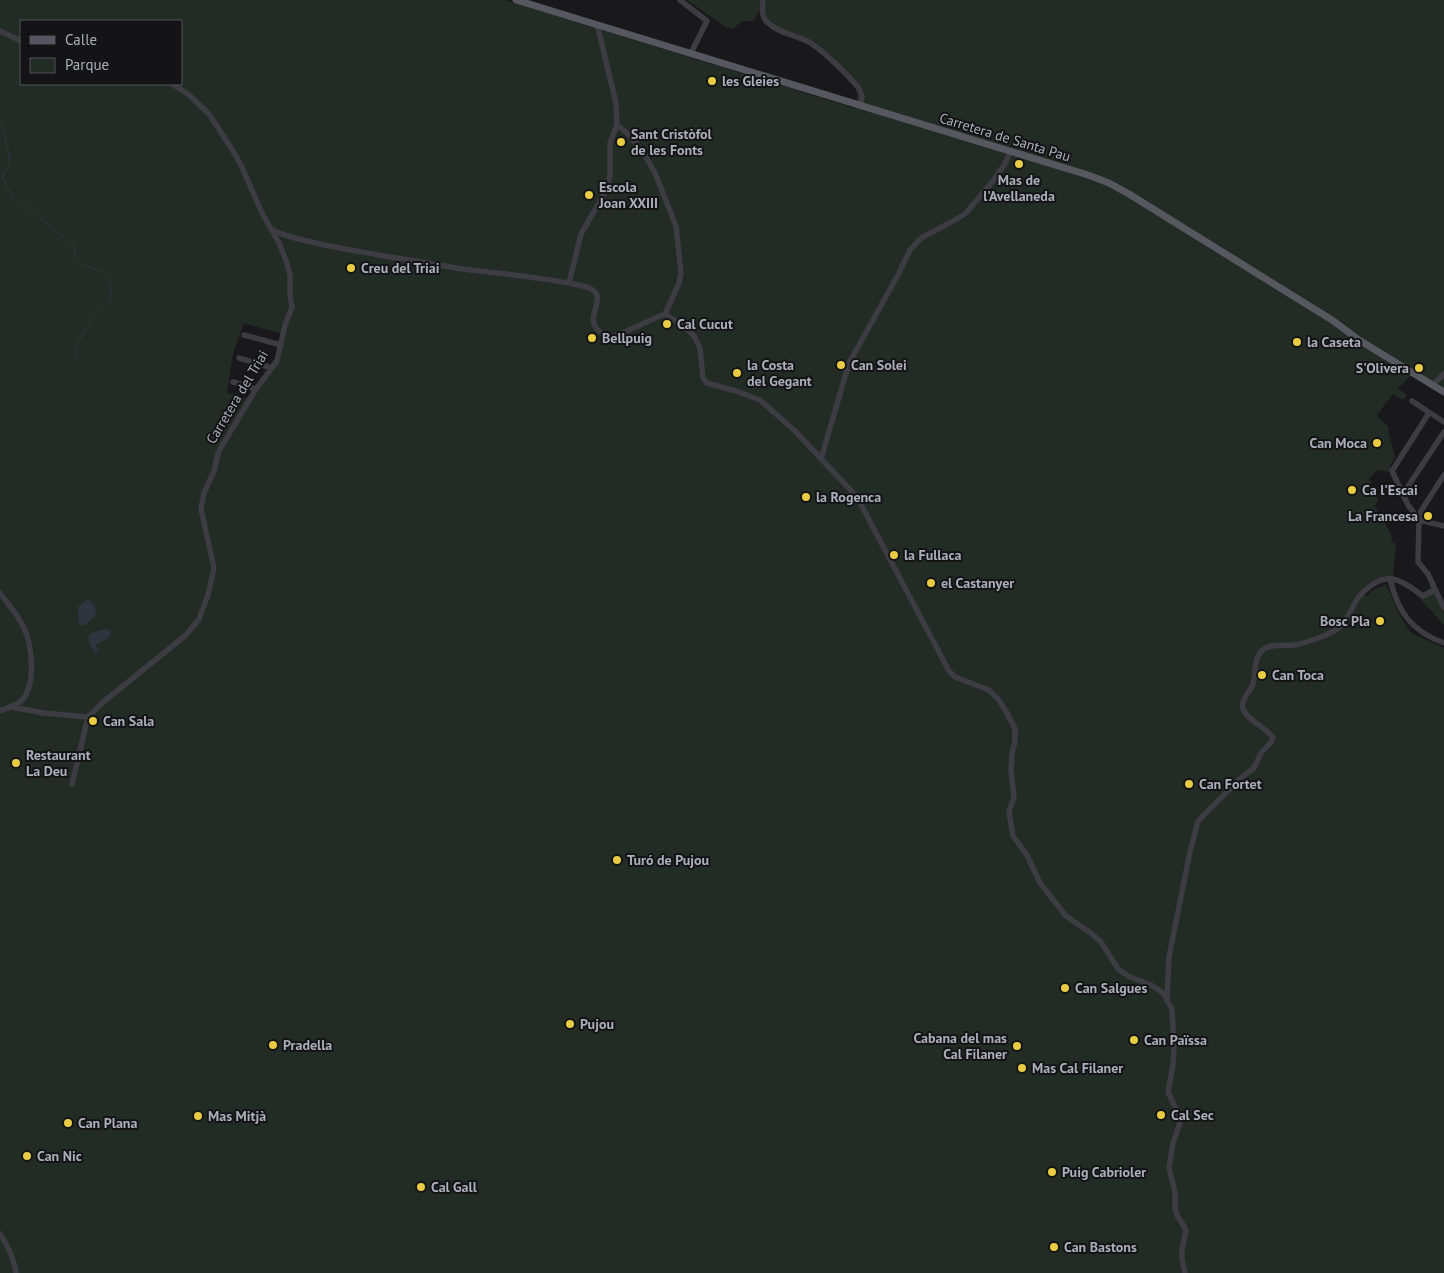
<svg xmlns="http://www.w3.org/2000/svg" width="1444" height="1273" viewBox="0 0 1444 1273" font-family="'PT Sans',sans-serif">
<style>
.green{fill:#232b25;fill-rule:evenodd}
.water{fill:#2f353f}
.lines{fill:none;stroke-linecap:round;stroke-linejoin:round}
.stream{stroke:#2f353f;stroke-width:1}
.minor{stroke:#3c3c42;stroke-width:5.5}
.major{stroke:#56575f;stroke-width:7}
.poi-dot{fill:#e8cc44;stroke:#141416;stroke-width:2}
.labels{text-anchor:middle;stroke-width:4;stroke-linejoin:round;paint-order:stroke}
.poi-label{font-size:14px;font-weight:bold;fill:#acaeba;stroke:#141416;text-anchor:start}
.street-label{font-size:14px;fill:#acaeba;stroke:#141416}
</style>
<rect width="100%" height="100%" fill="#19191b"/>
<path class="green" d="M0 0H505L854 108 858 94 853 84 814 48 768 25 760 7 754 21H742L733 29 727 28 687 0H1444V390L1414 372 1399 387 1398 389 1407 395 1403 400 1393 394 1377 415 1389 428 1388 430 1395 457 1390 466 1391 470 1389 472 1378 470 1369 478 1378 500 1375 506 1392 536 1391 542 1396 544 1393 577 1422 593 1428 590 1430 588V584L1444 613V625L1424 603 1408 587 1396 582 1381 581 1364 594 1367 596 1373 590 1386 584 1400 616 1411 633 1444 648V1273H0ZM21 21H181V84H21ZM244 323 282 334 276 356 248 398 227 393 233 354Z"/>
<g class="water">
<path d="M89 599 95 607 96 615 85 625H79L78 607 84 602Z"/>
<path d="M105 629 110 630 111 634 108 638 96 645 98 652 95 654 91 647 88 637 93 632Z"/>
</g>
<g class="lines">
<path class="stream" d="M0 123C4 133 12 157 8 166 7 170 4 173 2 177L11 194 74 246C73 275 111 260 111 293 111 304 100 311 93 318 87 324 75 347 75 355 76 358 77 361 77 363"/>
<g class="minor">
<path d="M680 0 707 21 691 53"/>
<path d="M763 0C762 8 761 16 767 22 778 33 796 35 809 42 825 52 846 73 858 87L862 96 861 106"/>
<path d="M0 31 21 41"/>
<path d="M617 125 627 133 643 152 655 173 676 226 681 273 679 283 665 314"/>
<path d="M271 229C280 235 292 237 303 240 330 247 357 251 384 256 411 260 437 265 463 269 503 274 543 277 583 286 615 294 581 316 599 331 602 334 605 336 609 337 616 338 653 318 665 314L685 327 694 336 700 348 703 378 707 383 736 391 760 400 795 431 857 497 949 671 955 677 989 690 998 699 1007 713 1015 729V741L1012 753 1011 770 1014 797 1009 812 1013 836 1027 855 1040 883 1066 916 1092 934 1101 942 1118 969 1130 977 1151 985 1163 993 1172 1009 1174 1046 1173 1065 1168 1092 1178 1114 1180 1123 1173 1143 1169 1168 1175 1192V1208L1177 1215 1186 1230 1182 1250V1259L1185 1273"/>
<path d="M569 283 581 234 607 189 610 175V143L617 125 616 103 597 24"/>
<path d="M244 335 281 345"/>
<path d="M239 358 272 368"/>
<path d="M233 382 256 389"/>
<path d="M1432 385 1444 374"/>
<path d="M1412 401 1444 422"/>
<path d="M1429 413 1392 471 1408 505 1419 520 1418 562 1428 574 1444 608"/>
<path d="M821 459 849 363 898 275 910 250 919 240 923 237 955 220 966 213 993 181 1004 165 1011 151"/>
<path d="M1444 475 1421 511 1419 520 1444 526"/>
<path d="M1403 494 1444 432"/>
<path d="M1390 579C1398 612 1411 631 1444 643"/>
<path d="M0 593C8 604 17 614 23 626 32 643 37 686 21 701 16 706 6 708 0 711"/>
<path d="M12 707 43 713 88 717"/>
<path d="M72 784 88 717 102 703 186 635 199 619 208 595 214 568 201 509 204 493 214 471 218 453 223 444 256 389 277 361 285 325 292 307 290 295V275L287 263 279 243 262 213 241 165 233 151 209 114 188 94 172 84"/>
<path d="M1167 999 1169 957 1190 852 1198 821 1242 777 1254 768 1261 753 1272 741 1273 738C1266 727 1247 720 1243 709 1240 700 1250 692 1253 684 1256 673 1253 657 1264 649 1273 643 1284 646 1294 645 1306 643 1330 635 1340 627 1349 619 1351 608 1358 598 1363 591 1376 580 1386 579 1399 577 1413 589 1423 596L1435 590"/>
<path d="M0 1234C8 1247 14 1258 16 1273"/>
</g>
<path class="major" d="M516 0 1088 175 1109 183 1129 194 1332 320 1359 340 1444 392"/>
</g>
<g class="poi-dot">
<circle cx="712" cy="81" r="5"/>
<circle cx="621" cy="142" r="5"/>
<circle cx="1019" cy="164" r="5"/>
<circle cx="589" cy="195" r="5"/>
<circle cx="351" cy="268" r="5"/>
<circle cx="667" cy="324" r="5"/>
<circle cx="592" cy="338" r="5"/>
<circle cx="1297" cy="342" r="5"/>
<circle cx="841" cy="365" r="5"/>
<circle cx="1419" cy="368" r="5"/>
<circle cx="737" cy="373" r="5"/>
<circle cx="1377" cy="443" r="5"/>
<circle cx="1352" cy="490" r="5"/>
<circle cx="806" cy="497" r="5"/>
<circle cx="1428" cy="516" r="5"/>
<circle cx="894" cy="555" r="5"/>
<circle cx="931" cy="583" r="5"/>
<circle cx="1380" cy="621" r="5"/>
<circle cx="1262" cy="675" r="5"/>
<circle cx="93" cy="721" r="5"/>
<circle cx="16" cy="763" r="5"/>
<circle cx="1189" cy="784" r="5"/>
<circle cx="617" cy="860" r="5"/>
<circle cx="1065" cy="988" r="5"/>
<circle cx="570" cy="1024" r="5"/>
<circle cx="1134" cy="1040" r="5"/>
<circle cx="273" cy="1045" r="5"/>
<circle cx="1017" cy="1046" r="5"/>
<circle cx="1022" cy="1068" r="5"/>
<circle cx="1161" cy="1115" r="5"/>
<circle cx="198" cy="1116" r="5"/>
<circle cx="68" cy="1123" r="5"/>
<circle cx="27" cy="1156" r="5"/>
<circle cx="1052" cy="1172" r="5"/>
<circle cx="421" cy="1187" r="5"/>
<circle cx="1054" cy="1247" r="5"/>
</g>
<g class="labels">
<g class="poi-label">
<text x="722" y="86">les Gleies</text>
<text x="631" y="139">Sant Cristòfol<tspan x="631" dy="16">de les Fonts</tspan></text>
<text x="1019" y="185" text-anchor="middle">Mas de<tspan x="1019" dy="16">l'Avellaneda</tspan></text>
<text x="599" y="192">Escola<tspan x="599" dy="16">Joan XXIII</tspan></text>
<text x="361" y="273">Creu del Triai</text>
<text x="677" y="329">Cal Cucut</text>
<text x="602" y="343">Bellpuig</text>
<text x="1307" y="347">la Caseta</text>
<text x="747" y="370">la Costa<tspan x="747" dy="16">del Gegant</tspan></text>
<text x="851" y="370">Can Solei</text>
<text x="1409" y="373" text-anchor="end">S'Olivera</text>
<text x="1367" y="448" text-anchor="end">Can Moca</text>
<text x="1362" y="495">Ca l'Escai</text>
<text x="816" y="502">la Rogenca</text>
<text x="1418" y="521" text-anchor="end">La Francesa</text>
<text x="904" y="560">la Fullaca</text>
<text x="941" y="588">el Castanyer</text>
<text x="1370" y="626" text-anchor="end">Bosc Pla</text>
<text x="1272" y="680">Can Toca</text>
<text x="103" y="726">Can Sala</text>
<text x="26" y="760">Restaurant<tspan x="26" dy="16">La Deu</tspan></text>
<text x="1199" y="789">Can Fortet</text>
<text x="627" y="865">Turó de Pujou</text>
<text x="1075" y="993">Can Salgues</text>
<text x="580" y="1029">Pujou</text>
<text x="1007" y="1043" text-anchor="end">Cabana del mas<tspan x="1007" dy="16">Cal Filaner</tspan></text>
<text x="1144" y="1045">Can Païssa</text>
<text x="283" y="1050">Pradella</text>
<text x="1032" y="1073">Mas Cal Filaner</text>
<text x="1171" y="1120">Cal Sec</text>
<text x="208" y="1121">Mas Mitjà</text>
<text x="78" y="1128">Can Plana</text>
<text x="37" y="1161">Can Nic</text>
<text x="1062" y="1177">Puig Cabrioler</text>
<text x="431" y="1192">Cal Gall</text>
<text x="1064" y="1252">Can Bastons</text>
</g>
<g class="street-label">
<text transform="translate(1005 137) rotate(17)" y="5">Carretera de Santa Pau</text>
<text transform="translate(237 397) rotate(-59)" y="5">Carretera del Triai</text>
</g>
</g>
<rect x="20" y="20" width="162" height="65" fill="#141416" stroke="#515258"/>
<rect x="30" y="36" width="25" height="8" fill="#56575f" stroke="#515258"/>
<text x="65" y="45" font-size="15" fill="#acaeba">Calle</text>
<rect x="30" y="58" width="25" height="15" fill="#232b25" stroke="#515258"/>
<text x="65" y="70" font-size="15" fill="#acaeba">Parque</text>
</svg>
